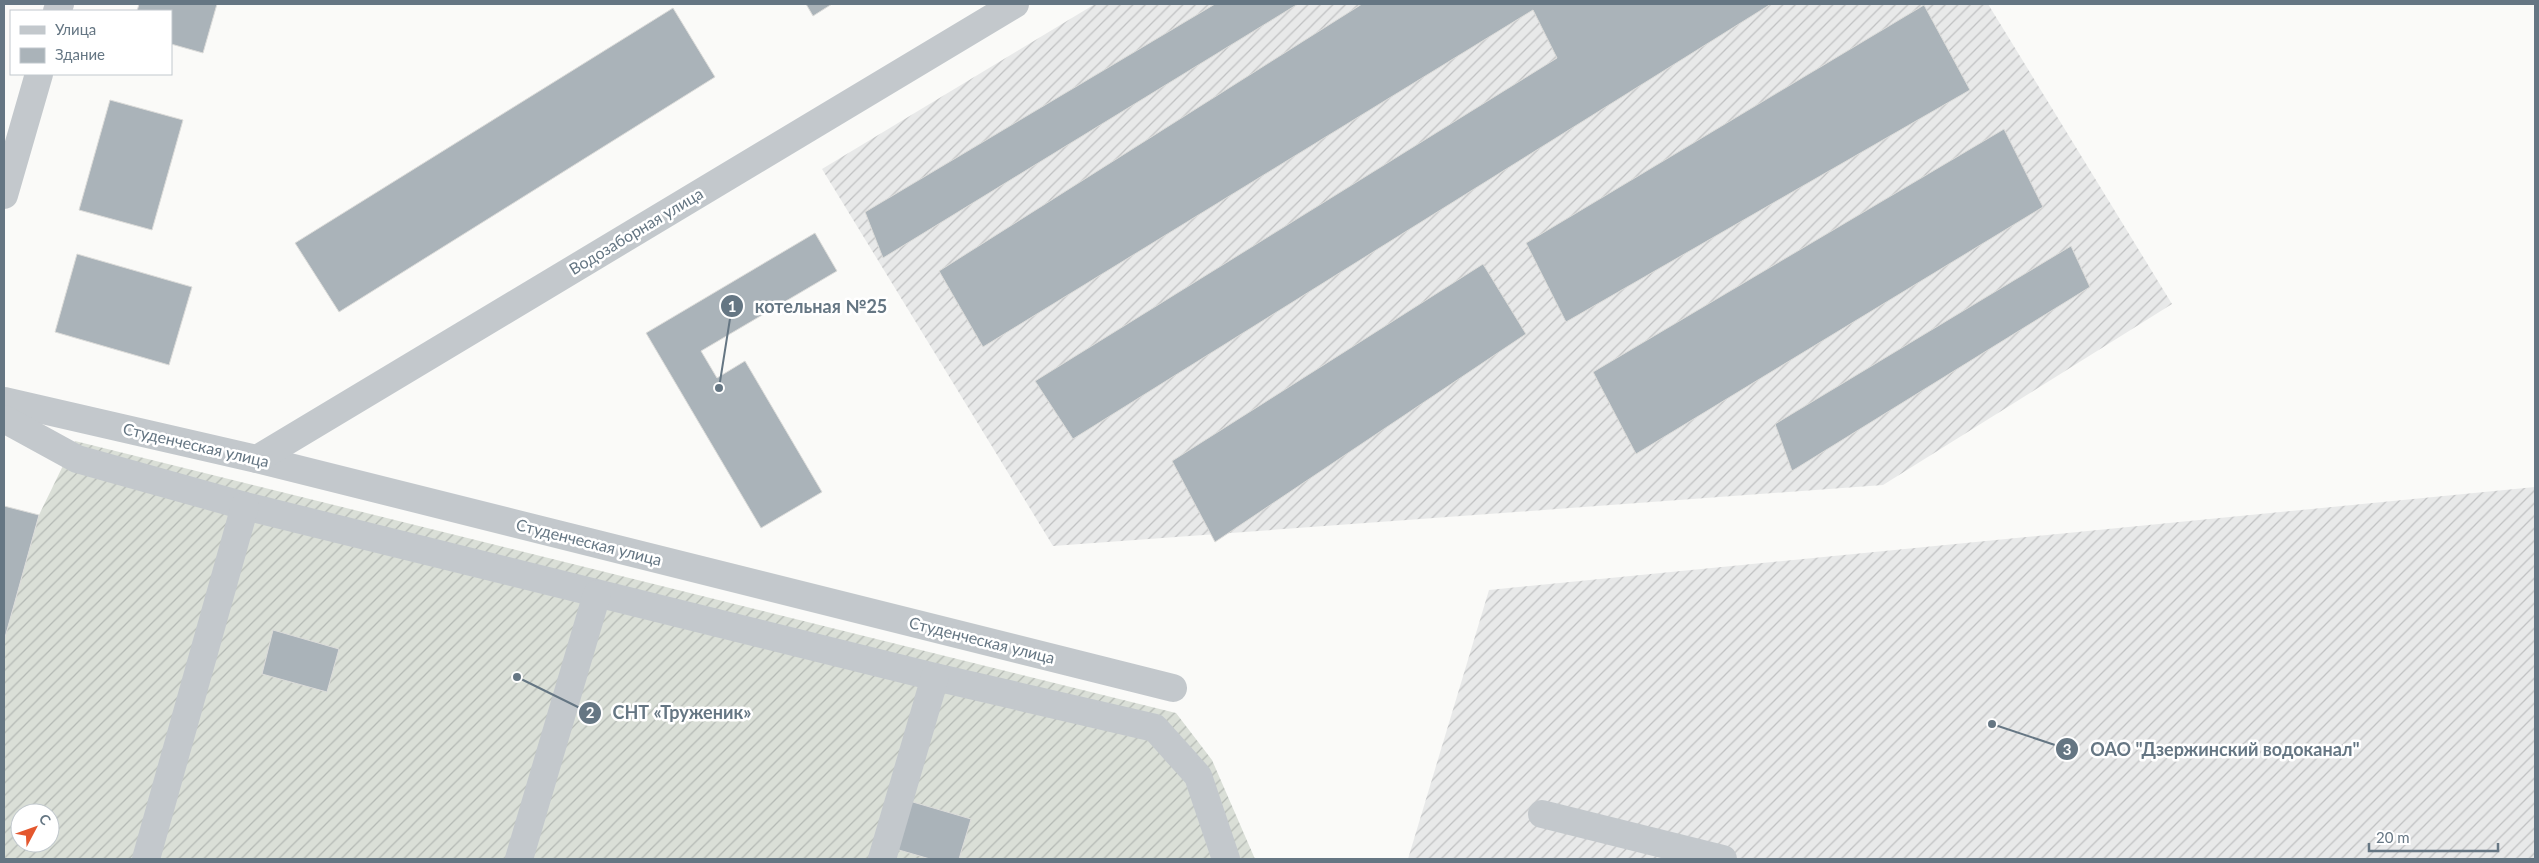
<svg xmlns="http://www.w3.org/2000/svg" width="2539" height="863" viewBox="0 0 2539 863" font-family="Lato,sans-serif">
<style>
.industrial{fill:url(#industrial-furrows)}
.garden{fill:url(#garden-furrows);fill-rule:evenodd}
.building{fill:#aab3b9;stroke:#dcdcda}
.lines{fill:none;stroke-linecap:round;stroke-linejoin:round}
.minor{stroke:#c3c8cc;stroke-width:28}
.labels{text-anchor:middle;stroke-width:5;stroke-linejoin:round;paint-order:stroke}
.street-label{font-size:16px;fill:#657683;stroke:#fff}
.leader{fill:none;stroke:#657683;stroke-width:2}
.callout-dot{fill:#657683;stroke:#fff;stroke-width:2}
.mark-label{font-size:15px;text-anchor:middle;font-weight:bold;fill:#fff}
.callout-label{font-size:18px;text-anchor:middle;font-weight:bold;fill:#657683;stroke:#fff;stroke-width:5;stroke-linejoin:round;paint-order:stroke}
</style>
<defs>
<pattern id="industrial-furrows" width="10" height="10" patternUnits="userSpaceOnUse" patternTransform="scale(1.25)"><rect width="10" height="10" fill="#e8e9e9"/><path d="M-1 1l2-2M0 10L10 0M9 11l2-2" fill="none" stroke="#c0c1c2"/></pattern>
<pattern id="garden-furrows" width="10" height="10" patternUnits="userSpaceOnUse" patternTransform="scale(1.25)"><rect width="10" height="10" fill="#dadfd7"/><path d="M-1 1l2-2M0 10L10 0M9 11l2-2" fill="none" stroke="#b4b9b4"/></pattern>
</defs>
<rect width="100%" height="100%" fill="#fafaf8"/>
<g class="industrial">
<path d="M1095 4H1988L2172 304 1883 485 1053 546 822 169Z"/>
<path d="M2535 487V859H1408L1489 590Z"/>
</g>
<path class="garden" d="M75 441 1176 713 1212 760 1255 859H4V641L39 515ZM20 813H50V843H20Z"/>
<g class="building">
<path d="M139 4H217L203 53 171 44V11H137Z"/>
<path d="M806 4H832L813 16Z"/>
<path d="M1215 4H1298L883 258 865 212Z"/>
<path d="M1362 4H1771L1073 439 1035 381 1557 58 1533 10 983 347 939 271Z"/>
<path d="M1924 5 1970 90 1566 322 1526 243Z"/>
<path d="M673 8 715 77 339 312 295 243Z"/>
<path d="M110 100 183 120 152 230 79 210Z"/>
<path d="M2004 129 2043 207 1636 454 1593 372Z"/>
<path d="M815 233 837 271 701 351 717 378 745 361 822 492 761 528 646 333Z"/>
<path d="M2071 246 2090 287 1792 471 1775 424Z"/>
<path d="M77 254 192 287 169 365 55 332Z"/>
<path d="M1483 264 1526 334 1215 542 1172 461Z"/>
<path d="M4 506 39 515 4 641Z"/>
<path d="M273 630 339 649 327 692 262 674Z"/>
<path d="M906 800 971 819 959 859H930L892 848Z"/>
</g>
<g class="lines">
<g class="minor">
<path d="M57 11 60 4"/>
<path d="M4 195 39 74"/>
<path d="M4 401 257 459 1173 688"/>
<path d="M4 419 77 459 245 506 935 677 1155 728 1198 776 1226 859"/>
<path d="M257 459 1015 4"/>
<path d="M1542 814 1723 859"/>
<path d="M146 859 245 506"/>
<path d="M519 859 597 594"/>
<path d="M882 859 935 677"/>
</g>
</g>
<g class="labels">
<g class="street-label">
<text transform="translate(636 231) rotate(-31)" y="6">Водозаборная улица</text>
<text transform="translate(196 445) rotate(13)" y="6">Студенческая улица</text>
<text transform="translate(589 542) rotate(14)" y="6">Студенческая улица</text>
<text transform="translate(982 640) rotate(14)" y="6">Студенческая улица</text>
</g>
</g>
<path class="leader" d="M719 388L732 306M517 677L590 713M1992 724L2067 749"/>
<g class="callout-dot">
<circle cx="719" cy="388" r="5"/>
<circle cx="517" cy="677" r="5"/>
<circle cx="1992" cy="724" r="5"/>
<circle cx="732" cy="306" r="12"/>
<circle cx="590" cy="713" r="12"/>
<circle cx="2067" cy="749" r="12"/>
</g>
<g class="mark-label">
<text x="732" y="312">1</text>
<text x="590" y="718">2</text>
<text x="2067" y="755">3</text>
</g>
<g class="callout-label">
<text x="821" y="313">котельная №25</text>
<text x="682" y="719">СНТ «Труженик»</text>
<text x="2225" y="756">ОАО "Дзержинский водоканал"</text>
</g>
<rect width="2539" height="863" fill="none" stroke="#657683" stroke-width="10"/>
<rect x="10" y="10" width="162" height="65" fill="#ffffff" stroke="#c1c8cd"/>
<rect x="20" y="26" width="25" height="8" fill="#c3c8cc" stroke="#c1c8cd"/>
<text x="55" y="35" font-size="15" fill="#657683">Улица</text>
<rect x="20" y="48" width="25" height="15" fill="#aab3b9" stroke="#c1c8cd"/>
<text x="55" y="60" font-size="15" fill="#657683">Здание</text>
<g transform="translate(35 828) rotate(49)"><circle r="24" fill="#ffffff" stroke="#c1c8cd"/>
<path d="M0-4L9 19L0 12L-9 19Z" fill="#e4572e"/>
<text y="-8" font-size="14" font-weight="bold" text-anchor="middle" fill="#657683">С</text>
</g>
<path d="M2369 843v8h129v-8" fill="none" stroke="#657683" stroke-width="2.5"/>
<text x="2376" y="843" font-size="15" fill="#657683" stroke="#ffffff" stroke-width="4" paint-order="stroke">20 m</text>
</svg>
